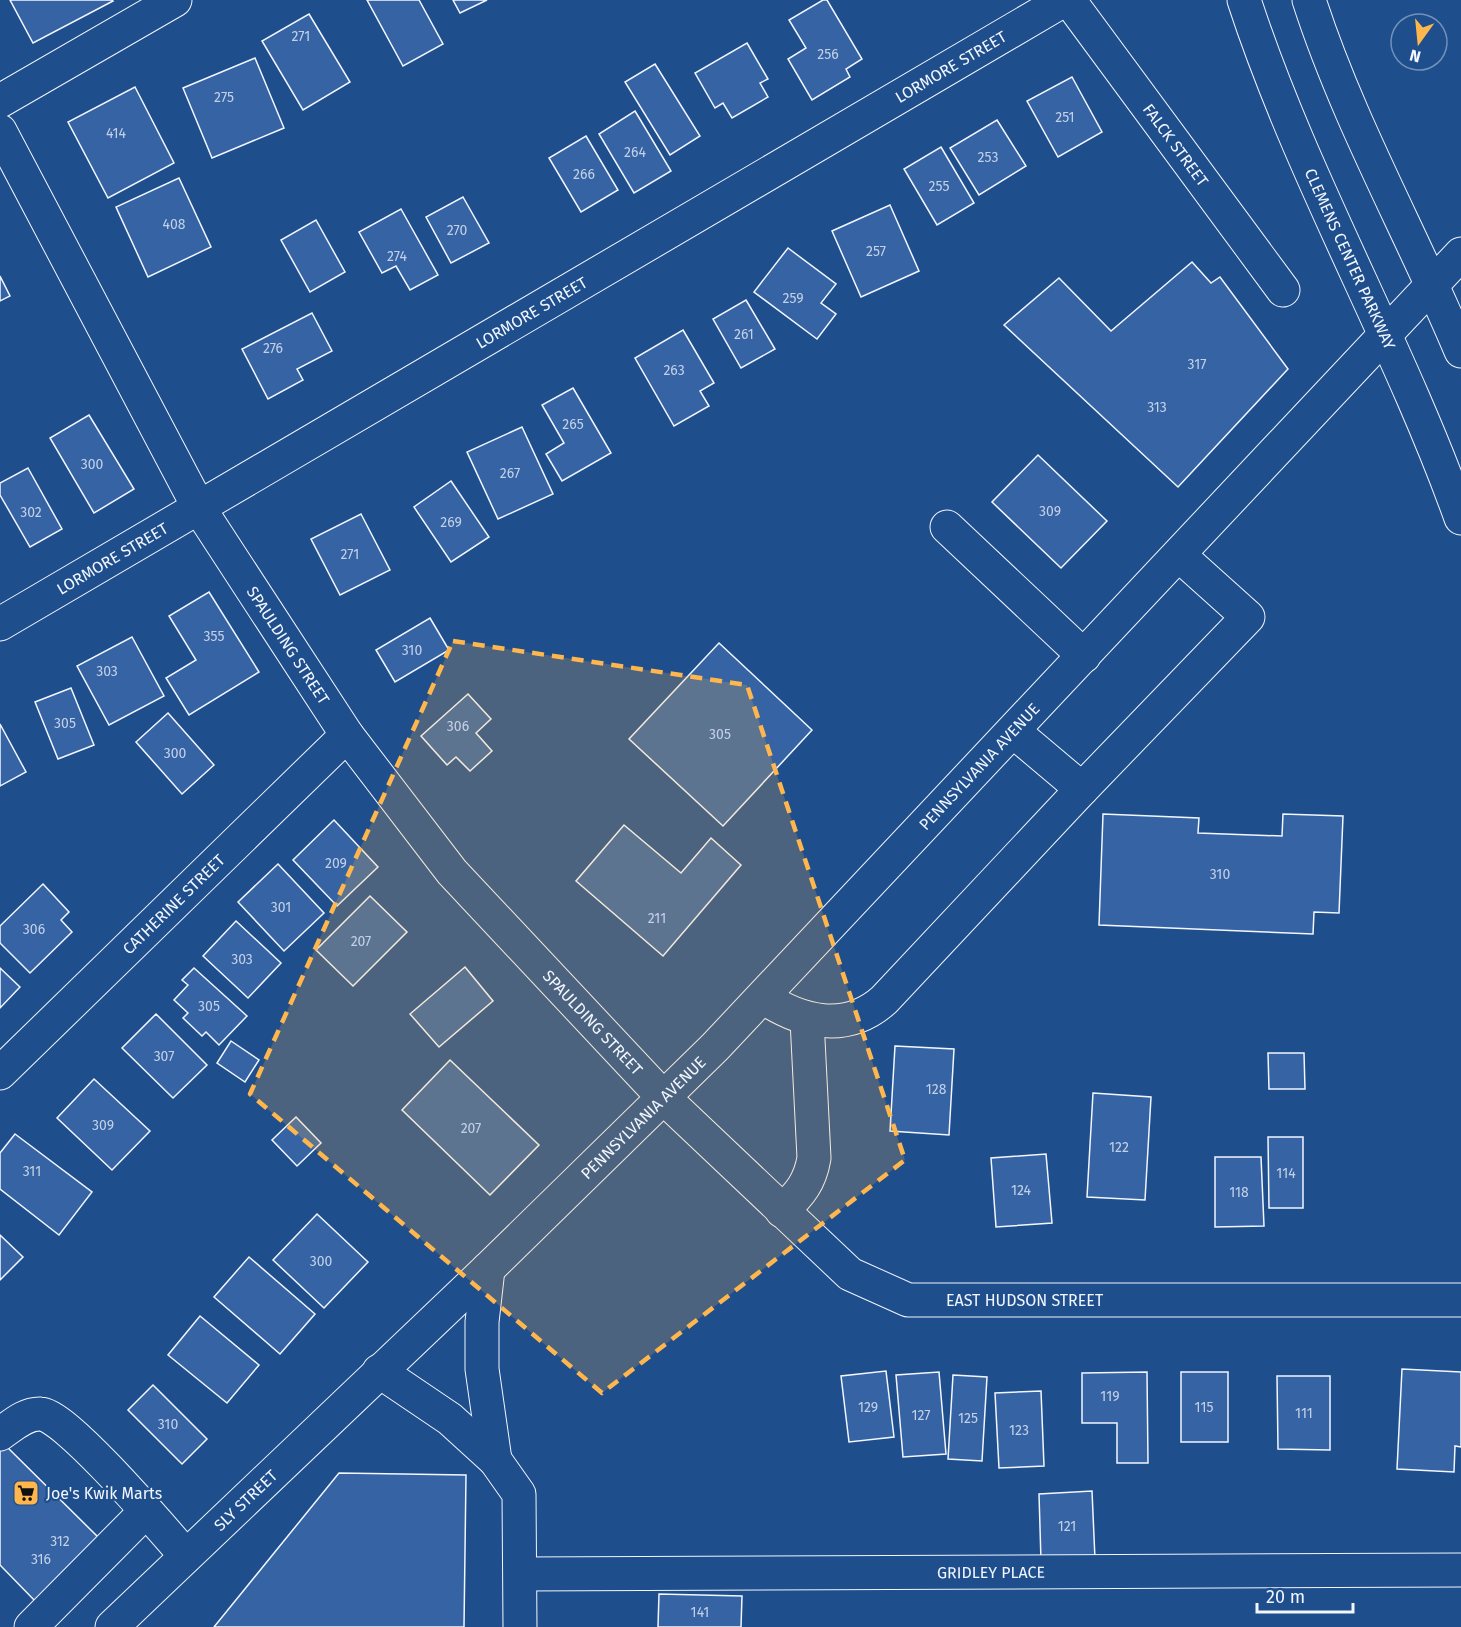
<svg xmlns="http://www.w3.org/2000/svg" width="1461" height="1627" viewBox="0 0 1461 1627" font-family="'Fira Sans',sans-serif">
<style>
.building{fill:#3563a3;stroke:#f2f6ff;stroke-width:1.5}
.lines{fill:none;stroke-linecap:round;stroke-linejoin:round}
.minor-casing{stroke:#f2f6ff;stroke-width:35}
.major-casing{stroke:#f2f6ff;stroke-width:35}
.minor{stroke:#1f4e8c;stroke-width:33}
.major{stroke:#1f4e8c;stroke-width:33}
.marked{fill:#ffb74d;fill-opacity:0.2;stroke:#ffb74d;stroke-width:4.5;stroke-dasharray:12 8;stroke-linejoin:round}
.labels{text-anchor:middle;stroke-width:4.5;stroke-linejoin:round;paint-order:stroke}
.number-label{font-size:14px;fill:#c3d1e8}
.street-label{font-size:16px;fill:#f2f6ff;stroke:#1f4e8c}
.poi-label{font-size:16px;fill:#f2f6ff;stroke:#1f4e8c;text-anchor:start}
</style>
<rect width="100%" height="100%" fill="#1f4e8c"/>
<g class="building">
<path d="M10 0H112L113 1 33 43Z"/>
<path d="M367 0H419L443 44 403 66Z"/>
<path d="M453 0H487L460 13Z"/>
<path d="M823 0H827L862 59 846 69 850 77 812 100 788 59 806 48 789 20Z"/>
<path d="M309 14 350 82 303 110 262 41Z"/>
<path d="M747 43 768 79 760 83 768 97 732 118 723 103 715 108 695 73Z"/>
<path d="M255 58 284 128 212 158 183 88Z"/>
<path d="M655 64 700 136 670 155 625 82Z"/>
<path d="M1072 77 1102 132 1058 157 1027 101Z"/>
<path d="M135 87 174 163 108 198 68 122Z"/>
<path d="M635 111 671 171 634 193 599 134Z"/>
<path d="M997 120 1026 166 979 195 950 148Z"/>
<path d="M586 136 618 190 581 212 549 158Z"/>
<path d="M941 147 974 203 937 225 904 169Z"/>
<path d="M179 178 211 247 148 277 116 207Z"/>
<path d="M463 197 489 243 451 263 426 217Z"/>
<path d="M890 205 919 271 861 297 832 231Z"/>
<path d="M401 209 438 275 410 290 396 266 382 273 359 232Z"/>
<path d="M316 220 345 272 310 292 281 240Z"/>
<path d="M788 248 836 284 821 303 836 314 817 339 754 292Z"/>
<path d="M1192 262 1211 283 1220 277 1288 369 1178 487 1004 325 1059 278 1111 331Z"/>
<path d="M0 276 10 296 0 301Z"/>
<path d="M746 300 775 349 741 368 713 319Z"/>
<path d="M312 313 332 351 297 369 303 380 268 399 242 349Z"/>
<path d="M683 330 714 383 700 391 709 406 674 426 635 358Z"/>
<path d="M573 388 611 453 562 481 546 454 564 443 542 405Z"/>
<path d="M89 415 134 489 94 513 50 438Z"/>
<path d="M522 427 553 494 498 519 467 452Z"/>
<path d="M1038 455 1107 521 1061 568 992 502Z"/>
<path d="M28 468 62 529 30 547 0 495V483Z"/>
<path d="M451 481 489 537 451 562 414 507Z"/>
<path d="M361 514 390 570 340 595 311 539Z"/>
<path d="M209 592 259 672 189 715 166 678 196 660 169 616Z"/>
<path d="M430 618 449 650 395 682 376 650Z"/>
<path d="M132 637 164 696 109 725 77 666Z"/>
<path d="M719 643 812 730 723 826 629 739Z"/>
<path d="M71 688 94 745 58 759 35 702Z"/>
<path d="M468 694 491 719 476 733 492 751 470 771 456 757 447 765 421 736Z"/>
<path d="M168 713 214 765 182 794 136 742Z"/>
<path d="M0 724 26 772 0 786Z"/>
<path d="M1103 814 1199 818 1198 833 1282 836 1283 814 1343 816 1339 913 1314 912 1313 934 1099 925Z"/>
<path d="M334 820 378 867 337 906 293 860Z"/>
<path d="M624 825 681 873 711 838 741 865 663 956 576 881Z"/>
<path d="M278 864 324 913 284 951 238 902Z"/>
<path d="M43 884 69 912 61 920 72 932 30 973 0 943V926Z"/>
<path d="M370 896 407 932 353 986 316 950Z"/>
<path d="M236 921 281 963 248 998 203 956Z"/>
<path d="M465 967 493 1001 439 1047 410 1014Z"/>
<path d="M0 968 20 987 0 1008Z"/>
<path d="M194 968 247 1016 219 1045 206 1032 202 1036 183 1018 188 1013 174 1000 188 985 182 980Z"/>
<path d="M156 1014 207 1065 173 1098 122 1048Z"/>
<path d="M231 1041 259 1060 245 1082 217 1063Z"/>
<path d="M895 1046 954 1049 949 1135 890 1131Z"/>
<path d="M1268 1053H1304L1305 1089H1269Z"/>
<path d="M450 1060 539 1145 490 1195 402 1110Z"/>
<path d="M94 1079 150 1131 112 1170 57 1118Z"/>
<path d="M1093 1093 1151 1097 1145 1200 1087 1197Z"/>
<path d="M296 1117 321 1143 297 1166 272 1140Z"/>
<path d="M15 1134 92 1192 59 1235 0 1189V1153Z"/>
<path d="M1268 1137H1303V1208H1269Z"/>
<path d="M1046 1154 1052 1223 996 1227 991 1158Z"/>
<path d="M1215 1157H1261L1264 1226 1215 1227Z"/>
<path d="M317 1214 368 1262 324 1308 273 1260Z"/>
<path d="M0 1235 23 1257 0 1280Z"/>
<path d="M249 1257 315 1314 280 1354 214 1297Z"/>
<path d="M200 1316 259 1365 227 1403 168 1355Z"/>
<path d="M1402 1369 1461 1372V1447L1455 1446 1454 1472 1397 1469Z"/>
<path d="M886 1371 894 1437 849 1442 841 1376Z"/>
<path d="M939 1372 946 1454 903 1457 896 1375Z"/>
<path d="M1147 1372 1148 1463H1117V1423H1082V1373Z"/>
<rect x="1181" y="1372" width="47" height="70"/>
<path d="M953 1375 987 1377 982 1461 948 1459Z"/>
<path d="M1277 1376H1330V1450L1278 1449Z"/>
<path d="M153 1385 207 1439 182 1464 128 1410Z"/>
<path d="M1041 1391 1044 1466 999 1468 995 1393Z"/>
<path d="M3 1443 99 1538 36 1602 0 1565V1447Z"/>
<path d="M339 1473 466 1475 464 1627H214Z"/>
<path d="M1092 1491 1095 1559 1041 1561 1039 1494Z"/>
<path d="M659 1594 742 1596 741 1627H658Z"/>
</g>
<g class="lines">
<g class="minor-casing">
<g id="minor">
<path id="s1" d="M1069 0 1283 290"/>
<path d="M0 101 175 0"/>
<path id="s2" d="M0 131 199 508 347 735 452 872 664 1098 850 1274 908 1300H1461"/>
<path d="M947 527 1084 656"/>
<path id="s3" d="M0 624 1064 0"/>
<path d="M1082 789 1248 617 1179 555"/>
<path d="M763 997C800 1022 846 1034 884 1000L1082 789 1013 731"/>
<path id="s4" d="M0 1073 347 735"/>
<path d="M782 1211C800 1194 810 1182 814 1158L807 1020"/>
<path d="M488 1269 482 1322V1369L495 1460"/>
<path d="M379 1371 450 1419 495 1460 519 1494 520 1627"/>
<path d="M0 1434C12 1426 25 1413 41 1414 66 1415 165 1532 186 1556"/>
<path id="s5" d="M521 1574 1461 1570"/>
<path d="M31 1627 146 1511"/>
</g>
</g>
<g class="major-casing">
<g id="major">
<path id="s6" d="M1244 0C1302 178 1398 342 1461 518"/>
<path d="M1309 0C1348 121 1412 234 1461 351"/>
<path id="s7" d="M112 1627 488 1269 715 1047 1461 254"/>
</g>
</g>
<use href="#minor" class="minor"/>
<use href="#major" class="major"/>
</g>
<path class="marked" d="M453 641 747 685 905 1160 602 1393 250 1094Z"/>
<defs>
<g id="supermarket-square" transform="scale(1.35)"><rect x="-9" y="-9" width="18" height="18" rx="4" fill="#ffb74d" stroke="#1f4e8c"/><path d="M-6-5.5h2.5l.6 2H6L4.5 2H-2.5L-4.4-4H-6ZM-1.5 3.2a1.3 1.3 0 1 0 .1 0ZM3 3.2a1.3 1.3 0 1 0 .1 0Z" fill="#111"/></g>
</defs>
<g fill-rule="evenodd">
<use href="#supermarket-square" x="26" y="1493"/>
</g>
<g class="labels">
<g class="number-label">
<text x="301" y="41">271</text>
<text x="828" y="59">256</text>
<text x="224" y="102">275</text>
<text x="1065" y="122">251</text>
<text x="116" y="138">414</text>
<text x="635" y="157">264</text>
<text x="988" y="162">253</text>
<text x="584" y="179">266</text>
<text x="939" y="191">255</text>
<text x="174" y="229">408</text>
<text x="457" y="235">270</text>
<text x="876" y="256">257</text>
<text x="397" y="261">274</text>
<text x="793" y="303">259</text>
<text x="744" y="339">261</text>
<text x="273" y="353">276</text>
<text x="1197" y="369">317</text>
<text x="674" y="375">263</text>
<text x="1157" y="412">313</text>
<text x="573" y="429">265</text>
<text x="92" y="469">300</text>
<text x="510" y="478">267</text>
<text x="1050" y="516">309</text>
<text x="31" y="517">302</text>
<text x="451" y="527">269</text>
<text x="350" y="559">271</text>
<text x="214" y="641">355</text>
<text x="412" y="655">310</text>
<text x="107" y="676">303</text>
<text x="65" y="728">305</text>
<text x="458" y="731">306</text>
<text x="720" y="739">305</text>
<text x="175" y="758">300</text>
<text x="336" y="868">209</text>
<text x="1220" y="879">310</text>
<text x="281" y="912">301</text>
<text x="657" y="923">211</text>
<text x="34" y="934">306</text>
<text x="361" y="946">207</text>
<text x="242" y="964">303</text>
<text x="209" y="1011">305</text>
<text x="164" y="1061">307</text>
<text x="936" y="1094">128</text>
<text x="103" y="1130">309</text>
<text x="471" y="1133">207</text>
<text x="1119" y="1152">122</text>
<text x="32" y="1176">311</text>
<text x="1286" y="1178">114</text>
<text x="1021" y="1195">124</text>
<text x="1239" y="1197">118</text>
<text x="321" y="1266">300</text>
<text x="1110" y="1401">119</text>
<text x="868" y="1412">129</text>
<text x="1204" y="1412">115</text>
<text x="1304" y="1418">111</text>
<text x="921" y="1420">127</text>
<text x="968" y="1423">125</text>
<text x="168" y="1429">310</text>
<text x="1019" y="1435">123</text>
<text x="1067" y="1531">121</text>
<text x="60" y="1546">312</text>
<text x="41" y="1564">316</text>
<text x="700" y="1617">141</text>
</g>
<g class="street-label">
<text dy="6" stroke="none"><textPath href="#s3" startOffset="1102">LORMORE STREET</textPath></text>
<text dy="6" stroke="none"><textPath href="#s1" startOffset="180">FALCK STREET</textPath></text>
<text dy="6" stroke="none"><textPath href="#s6" startOffset="280">CLEMENS CENTER PARKWAY</textPath></text>
<text dy="6" stroke="none"><textPath href="#s3" startOffset="616">LORMORE STREET</textPath></text>
<text dy="6" stroke="none"><textPath href="#s3" startOffset="130">LORMORE STREET</textPath></text>
<text dy="6" stroke="none"><textPath href="#s2" startOffset="590">SPAULDING STREET</textPath></text>
<text dy="6" stroke="none"><textPath href="#s7" startOffset="1222">PENNSYLVANIA AVENUE</textPath></text>
<text dy="6" stroke="none"><textPath href="#s4" startOffset="242">CATHERINE STREET</textPath></text>
<text dy="6" stroke="none"><textPath href="#s2" startOffset="1076">SPAULDING STREET</textPath></text>
<text dy="6" stroke="none"><textPath href="#s7" startOffset="736">PENNSYLVANIA AVENUE</textPath></text>
<text dy="6" stroke="none"><textPath href="#s2" startOffset="1616">EAST HUDSON STREET</textPath></text>
<text dy="6" stroke="none"><textPath href="#s7" startOffset="184">SLY STREET</textPath></text>
<text dy="6" stroke="none"><textPath href="#s5" startOffset="470">GRIDLEY PLACE</textPath></text>
</g>
<g class="poi-label">
<text x="46" y="1499">Joe's Kwik Marts</text>
</g>
</g>
<g transform="translate(1419 42) rotate(195)"><circle r="28" fill="#1f4e8c" stroke="#7391ba" stroke-width="1.5"/>
<path d="M0-4.5L10 22L0 15L-10 22Z" fill="#ffb74d"/>
<text y="-9" font-size="16" font-weight="bold" text-anchor="middle" fill="#f2f6ff">N</text>
</g>
<path d="M1257 1603v9h96v-9" fill="none" stroke="#f2f6ff" stroke-width="3"/>
<text x="1266" y="1603" font-size="18" fill="#f2f6ff" stroke="#1f4e8c" stroke-width="4.5" paint-order="stroke">20 m</text>
</svg>
